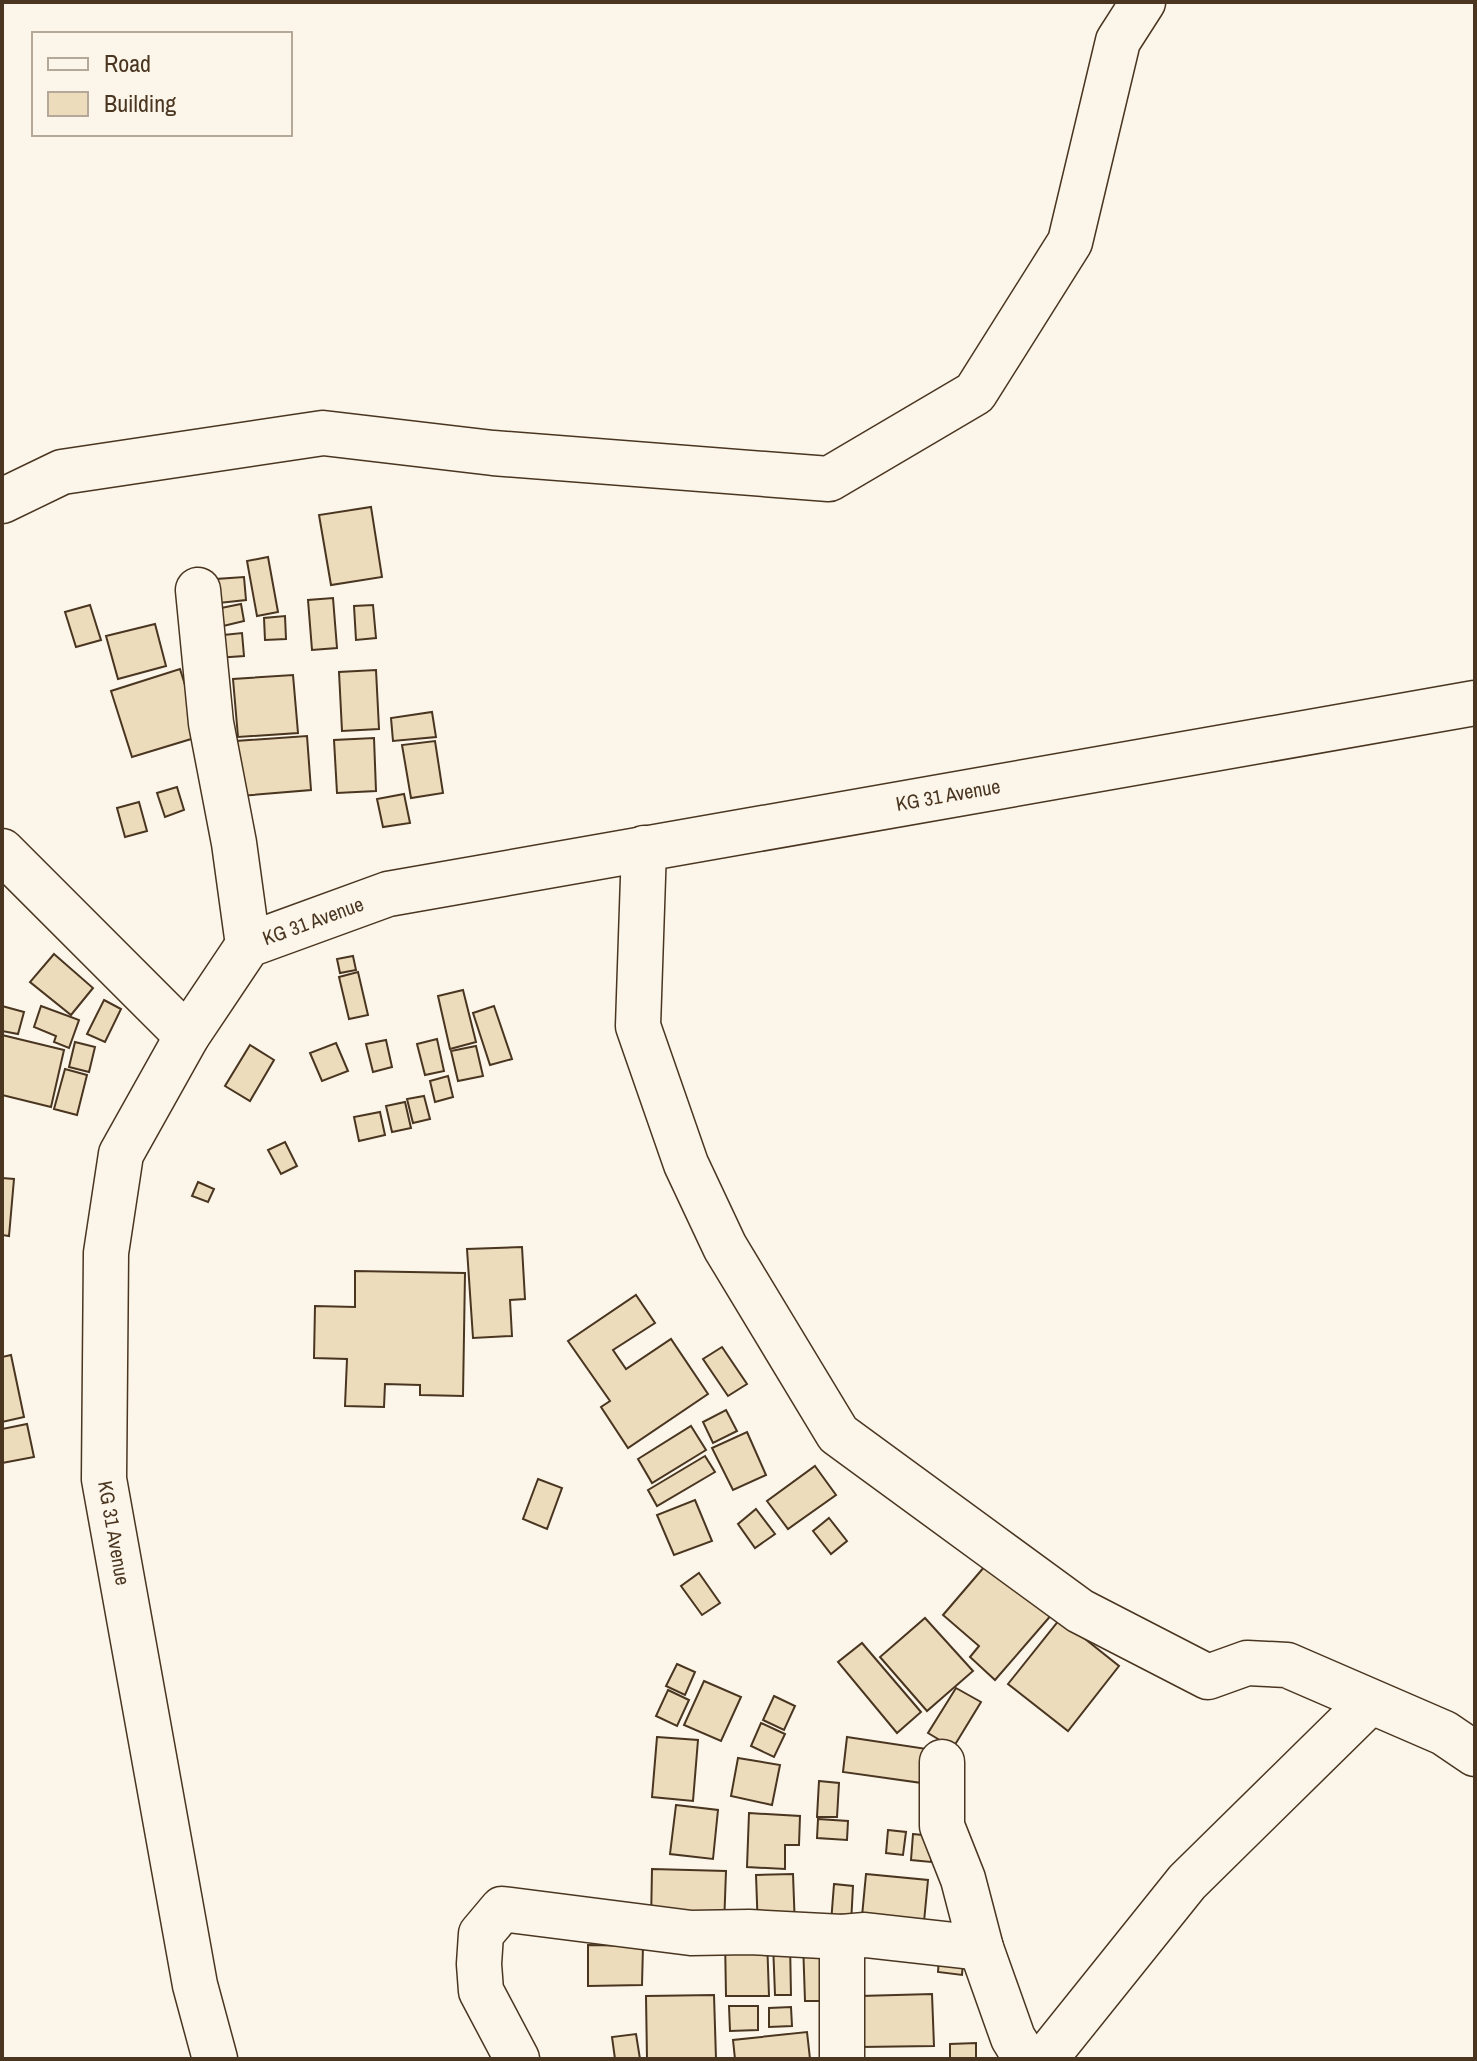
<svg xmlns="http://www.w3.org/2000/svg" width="1477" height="2061" viewBox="0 0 1477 2061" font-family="'Archivo Narrow',sans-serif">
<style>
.building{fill:#ecdcbc;stroke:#4a3520;stroke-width:2}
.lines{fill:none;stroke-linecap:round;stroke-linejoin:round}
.minor-casing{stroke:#4a3520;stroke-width:47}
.minor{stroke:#fbf6e9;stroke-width:44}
.labels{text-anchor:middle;stroke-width:6;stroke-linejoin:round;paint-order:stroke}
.street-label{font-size:20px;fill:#4a3520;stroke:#fbf6e9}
</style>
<rect width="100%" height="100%" fill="#fbf6e9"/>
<g class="building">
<path d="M371 507 382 577 331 585 319 515Z"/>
<path d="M268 557 278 612 257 616 247 561Z"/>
<path d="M244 577 246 600 219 603 216 579Z"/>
<path d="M333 598 337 648 312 650 308 600Z"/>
<path d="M241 604 244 621 219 627 216 609Z"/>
<path d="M90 605 101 640 76 647 65 612Z"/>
<path d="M373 605 376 638 356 640 354 606Z"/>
<path d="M285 616 286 639 265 640 264 618Z"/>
<path d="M155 624 166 666 118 679 106 636Z"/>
<path d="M242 633 244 656 216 658 214 636Z"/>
<path d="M180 669 201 736 132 757 111 691Z"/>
<path d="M376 670 379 729 342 731 339 672Z"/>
<path d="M293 675 298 733 238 737 233 679Z"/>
<path d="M432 712 436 737 393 741 391 718Z"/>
<path d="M307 736 311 790 240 796 236 741Z"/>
<path d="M374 738 376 791 337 793 334 740Z"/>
<path d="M435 741 443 793 411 798 402 745Z"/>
<path d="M177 787 184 810 165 817 157 793Z"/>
<path d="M404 794 410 823 383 827 377 799Z"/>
<path d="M139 802 147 831 125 837 117 808Z"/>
<path d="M54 954 93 988 71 1015 30 982Z"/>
<path d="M353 956 356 970 340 973 337 959Z"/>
<path d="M358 972 368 1015 349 1019 339 977Z"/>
<path d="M463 990 476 1042 450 1049 438 996Z"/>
<path d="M104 1000 121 1009 105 1042 87 1034Z"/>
<path d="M2 1006 24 1012 18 1034 2 1031Z"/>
<path d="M41 1006 79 1020 69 1048 54 1042 56 1036 34 1027Z"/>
<path d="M494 1006 512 1059 490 1065 473 1013Z"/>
<path d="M2 1035 64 1050 51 1107 2 1095Z"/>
<path d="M437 1039 444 1071 425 1075 417 1044Z"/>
<path d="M386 1040 392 1067 373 1072 366 1044Z"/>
<path d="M75 1042 95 1047 89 1072 69 1067Z"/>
<path d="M336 1043 348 1071 322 1081 310 1053Z"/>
<path d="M250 1045 274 1060 250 1101 225 1086Z"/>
<path d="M476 1046 483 1076 458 1081 451 1051Z"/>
<path d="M65 1069 87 1075 77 1115 54 1109Z"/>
<path d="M448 1076 453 1097 435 1102 430 1081Z"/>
<path d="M424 1096 430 1119 413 1123 407 1099Z"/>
<path d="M405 1102 411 1128 392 1132 386 1106Z"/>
<path d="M380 1112 385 1135 359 1141 354 1117Z"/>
<path d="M285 1142 297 1166 281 1174 268 1150Z"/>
<path d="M2 1178 14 1179 9 1236 2 1235Z"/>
<path d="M198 1182 214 1189 208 1202 192 1196Z"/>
<path d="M522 1247 525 1299 510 1300 512 1336 473 1338 467 1249Z"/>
<path d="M355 1271 465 1273 463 1396 420 1395V1385L385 1384 384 1407 345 1406 347 1359 314 1358 315 1306 355 1307Z"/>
<path d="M636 1295 655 1323 613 1350 626 1369 671 1339 708 1394 628 1448 601 1407 610 1401 568 1341Z"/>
<path d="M722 1347 747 1384 728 1396 703 1359Z"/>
<path d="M11 1355 24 1417 2 1422V1357Z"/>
<path d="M726 1410 737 1431 713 1443 703 1422Z"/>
<path d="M27 1424 34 1457 2 1463V1429Z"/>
<path d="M691 1426 706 1450 652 1483 638 1459Z"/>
<path d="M747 1432 766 1475 733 1490 712 1448Z"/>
<path d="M705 1456 715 1472 657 1506 648 1490Z"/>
<path d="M815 1466 836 1495 788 1529 767 1501Z"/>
<path d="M538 1479 562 1488 547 1529 523 1519Z"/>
<path d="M695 1500 712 1541 674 1555 657 1515Z"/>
<path d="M756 1509 775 1534 755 1548 738 1524Z"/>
<path d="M829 1518 847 1541 831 1554 813 1531Z"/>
<path d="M991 1559 1053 1613 995 1680 970 1657 979 1646 943 1615Z"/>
<path d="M699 1573 720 1603 702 1615 681 1586Z"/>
<path d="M925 1618 973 1671 927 1711 880 1657Z"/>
<path d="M1060 1619 1119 1666 1068 1731 1008 1684Z"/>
<path d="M862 1643 921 1712 897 1733 838 1662Z"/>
<path d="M677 1664 695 1672 685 1695 666 1686Z"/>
<path d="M704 1681 741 1697 721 1741 684 1725Z"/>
<path d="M956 1688 981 1702 953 1748 928 1733Z"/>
<path d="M668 1690 689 1700 677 1726 656 1716Z"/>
<path d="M774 1696 795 1706 784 1730 763 1720Z"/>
<path d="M761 1723 785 1734 774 1757 751 1746Z"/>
<path d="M657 1737 698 1740 693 1801 652 1797Z"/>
<path d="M847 1737 927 1749 922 1783 843 1772Z"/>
<path d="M738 1758 780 1765 772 1805 731 1796Z"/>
<path d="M819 1781 839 1783 837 1817H817Z"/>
<path d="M676 1805 718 1810 713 1859 670 1854Z"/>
<path d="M749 1813 800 1816 799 1845H785V1869L747 1867Z"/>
<path d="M818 1819 848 1821 847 1840 817 1838Z"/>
<path d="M888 1830 906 1832 903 1855 886 1853Z"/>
<path d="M913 1834 932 1836 931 1862 911 1860Z"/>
<path d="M652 1869 726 1871 724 1926 651 1923Z"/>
<path d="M793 1874 795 1928 758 1930 756 1875Z"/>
<path d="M866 1874 928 1880 923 1932 861 1927Z"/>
<path d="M834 1884 853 1886 851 1924 831 1923Z"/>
<path d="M725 1938H767L769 1996H726Z"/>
<path d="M836 1941 837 2001H805L803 1942Z"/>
<path d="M773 1943H790L791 1995H775Z"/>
<path d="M588 1945 643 1946 642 1985 588 1986Z"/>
<path d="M940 1946 964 1949 962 1975 938 1972Z"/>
<path d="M932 1994 934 2046 860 2047V1996Z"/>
<path d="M714 1995 716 2059H647L646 1996Z"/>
<path d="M729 2006H758V2030L730 2031Z"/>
<path d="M791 2007 792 2026 769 2027V2008Z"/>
<path d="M807 2032 810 2059H735L733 2040Z"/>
<path d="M636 2034 640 2059H615L612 2037Z"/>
<path d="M976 2043V2059H950V2044Z"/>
</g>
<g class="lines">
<g class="minor-casing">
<g id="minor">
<path d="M2 501 62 472 323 433 493 453 829 479 975 393 1070 242 1118 41 1143 2"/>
<path d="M198 590 211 723 234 843 248 945"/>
<path d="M644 848 638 1026 686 1164 725 1247 838 1434 1080 1611 1208 1677 1247 1663 1287 1665 1444 1733 1475 1754"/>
<path d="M2 851 187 1036"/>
<path d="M942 1762V1826L963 1879 981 1948 1013 2038 1026 2059"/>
<path d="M842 1937V2059"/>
<path d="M215 2059 195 1985 104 1479 106 1253 121 1154 187 1036 248 945 388 894 1475 703"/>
<path d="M517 2059 481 1991 479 1964 481 1934 502 1909 691 1933 749 1932 842 1937 865 1935 981 1948"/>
<path d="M1045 2059 1187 1882 1370 1702"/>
</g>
</g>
<use href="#minor" class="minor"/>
</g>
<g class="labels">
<g class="street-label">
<text transform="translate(948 795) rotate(-10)" y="7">KG 31 Avenue</text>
<text transform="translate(313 921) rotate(-20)" y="7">KG 31 Avenue</text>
<text transform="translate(114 1533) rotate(80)" y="7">KG 31 Avenue</text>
</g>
</g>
<rect width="1477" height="2061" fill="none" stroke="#4a3520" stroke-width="8"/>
<rect x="32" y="32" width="260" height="104" fill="#fbf6e9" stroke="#b4a999" stroke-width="2"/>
<rect x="48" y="58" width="40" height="12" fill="#fbf6e9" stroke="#b4a999" stroke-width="2"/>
<text x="104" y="72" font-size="24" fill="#4a3520">Road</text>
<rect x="48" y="92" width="40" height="24" fill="#ecdcbc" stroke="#b4a999" stroke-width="2"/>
<text x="104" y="112" font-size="24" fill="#4a3520">Building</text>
</svg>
